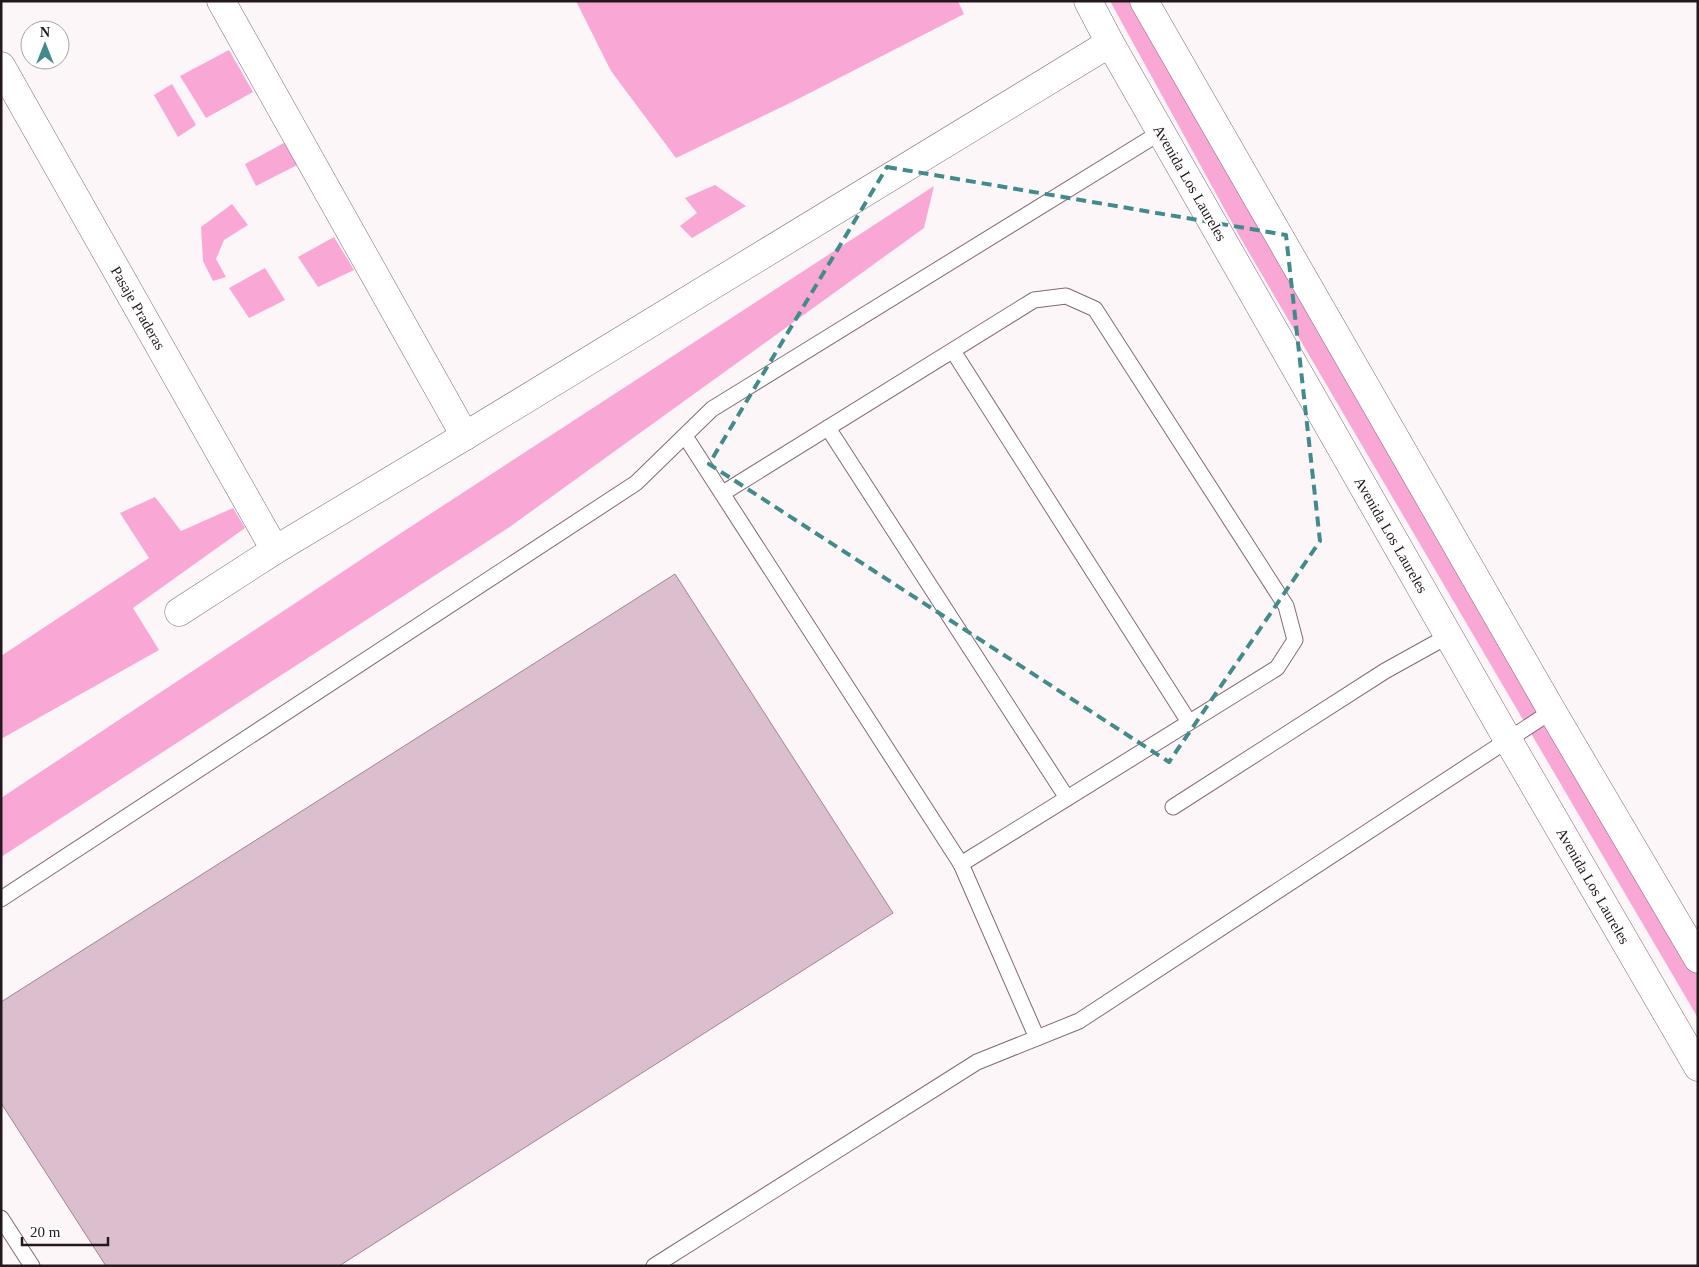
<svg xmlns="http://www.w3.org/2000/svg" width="1699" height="1267" viewBox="0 0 1699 1267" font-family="Georgia,serif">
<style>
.green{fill:#f9a7d5}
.building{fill:#dcbfce;stroke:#a08593}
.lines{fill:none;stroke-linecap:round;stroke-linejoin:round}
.lane-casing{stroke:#836a77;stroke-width:17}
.street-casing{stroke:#836a77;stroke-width:29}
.secondary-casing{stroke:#836a77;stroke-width:29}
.lane{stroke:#fff;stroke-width:15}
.street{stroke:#fff;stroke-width:28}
.secondary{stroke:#fff;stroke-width:28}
.marked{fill:none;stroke:#438b8b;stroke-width:4;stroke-dasharray:10 6;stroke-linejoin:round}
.labels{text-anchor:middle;stroke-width:4;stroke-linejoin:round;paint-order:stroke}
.street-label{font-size:15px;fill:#22181d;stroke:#fff}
</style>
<rect width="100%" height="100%" fill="#fcf6f9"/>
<g class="green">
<path d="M576 1H958L964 14 796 100 676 158 611 71Z"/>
<path d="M1110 1H1143L1698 961V1018L1241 239Z"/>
<path d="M229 50 253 92 206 118 180 76Z"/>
<path d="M172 84 196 125 178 137 154 95Z"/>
<path d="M293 138 307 160 256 186 245 164Z"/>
<path d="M715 185 746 206 692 238 680 226 697 213 685 198Z"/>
<path d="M934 186 924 228 511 526 1 857V798L401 533Z"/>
<path d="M232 204 248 225 224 240 216 259 226 277 213 281 203 261 201 227Z"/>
<path d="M334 237 354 270 318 287 298 257Z"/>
<path d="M265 268 285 300 249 318 229 288Z"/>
<path d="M155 497 181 531 233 508 245 528 133 608 159 650 1 739V656L149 558 120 513Z"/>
</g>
<path class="building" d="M675 574 893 913 339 1266H106L1 1103V1002Z"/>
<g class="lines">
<g class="lane-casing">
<g id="lane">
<path d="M953 351 1189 722"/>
<path d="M828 428 1067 798"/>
<path d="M685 436 961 864 1037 1038"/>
<path d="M723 493 1034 300 1066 296 1095 309 1286 606 1295 640 1277 668 961 864"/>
<path d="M1173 807 1385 671 1448 636"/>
<path d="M1 899 636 483 712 409 1161 132"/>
<path d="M1 1218 32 1266"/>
<path d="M654 1266 977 1062 1079 1021 1552 711"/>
</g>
</g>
<g class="street-casing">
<g id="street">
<path d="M221 1 465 436"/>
<path d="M1 66 275 550"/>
<path d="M179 612 275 550 465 436 1110 43"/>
</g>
</g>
<g class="secondary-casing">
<g id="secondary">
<path d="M1088 1 1110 43 1508 740 1698 1067"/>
<path d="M1144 1 1552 711 1698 959"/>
</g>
</g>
<use href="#lane" class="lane"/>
<use href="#street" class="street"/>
<use href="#secondary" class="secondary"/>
</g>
<path class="marked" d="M887 167 1286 235 1320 541 1169 762 709 464Z"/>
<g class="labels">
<g class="street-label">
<text transform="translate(1190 183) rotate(60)" y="5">Avenida Los Laureles</text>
<text transform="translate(138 308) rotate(60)" y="5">Pasaje Praderas</text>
<text transform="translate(1391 535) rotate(60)" y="5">Avenida Los Laureles</text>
<text transform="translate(1593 886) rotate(60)" y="5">Avenida Los Laureles</text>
</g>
</g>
<rect width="1699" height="1267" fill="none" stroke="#22181d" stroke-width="5"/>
<g transform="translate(45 45)"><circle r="24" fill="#ffffff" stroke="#a7a3a5"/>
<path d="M0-4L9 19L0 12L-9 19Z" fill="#438b8b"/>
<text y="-8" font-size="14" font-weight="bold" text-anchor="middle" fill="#22181d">N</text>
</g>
<path d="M22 1237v8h86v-8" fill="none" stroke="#22181d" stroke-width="2.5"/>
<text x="30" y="1237" font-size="15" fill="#22181d" stroke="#ffffff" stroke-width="4" paint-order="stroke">20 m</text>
</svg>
